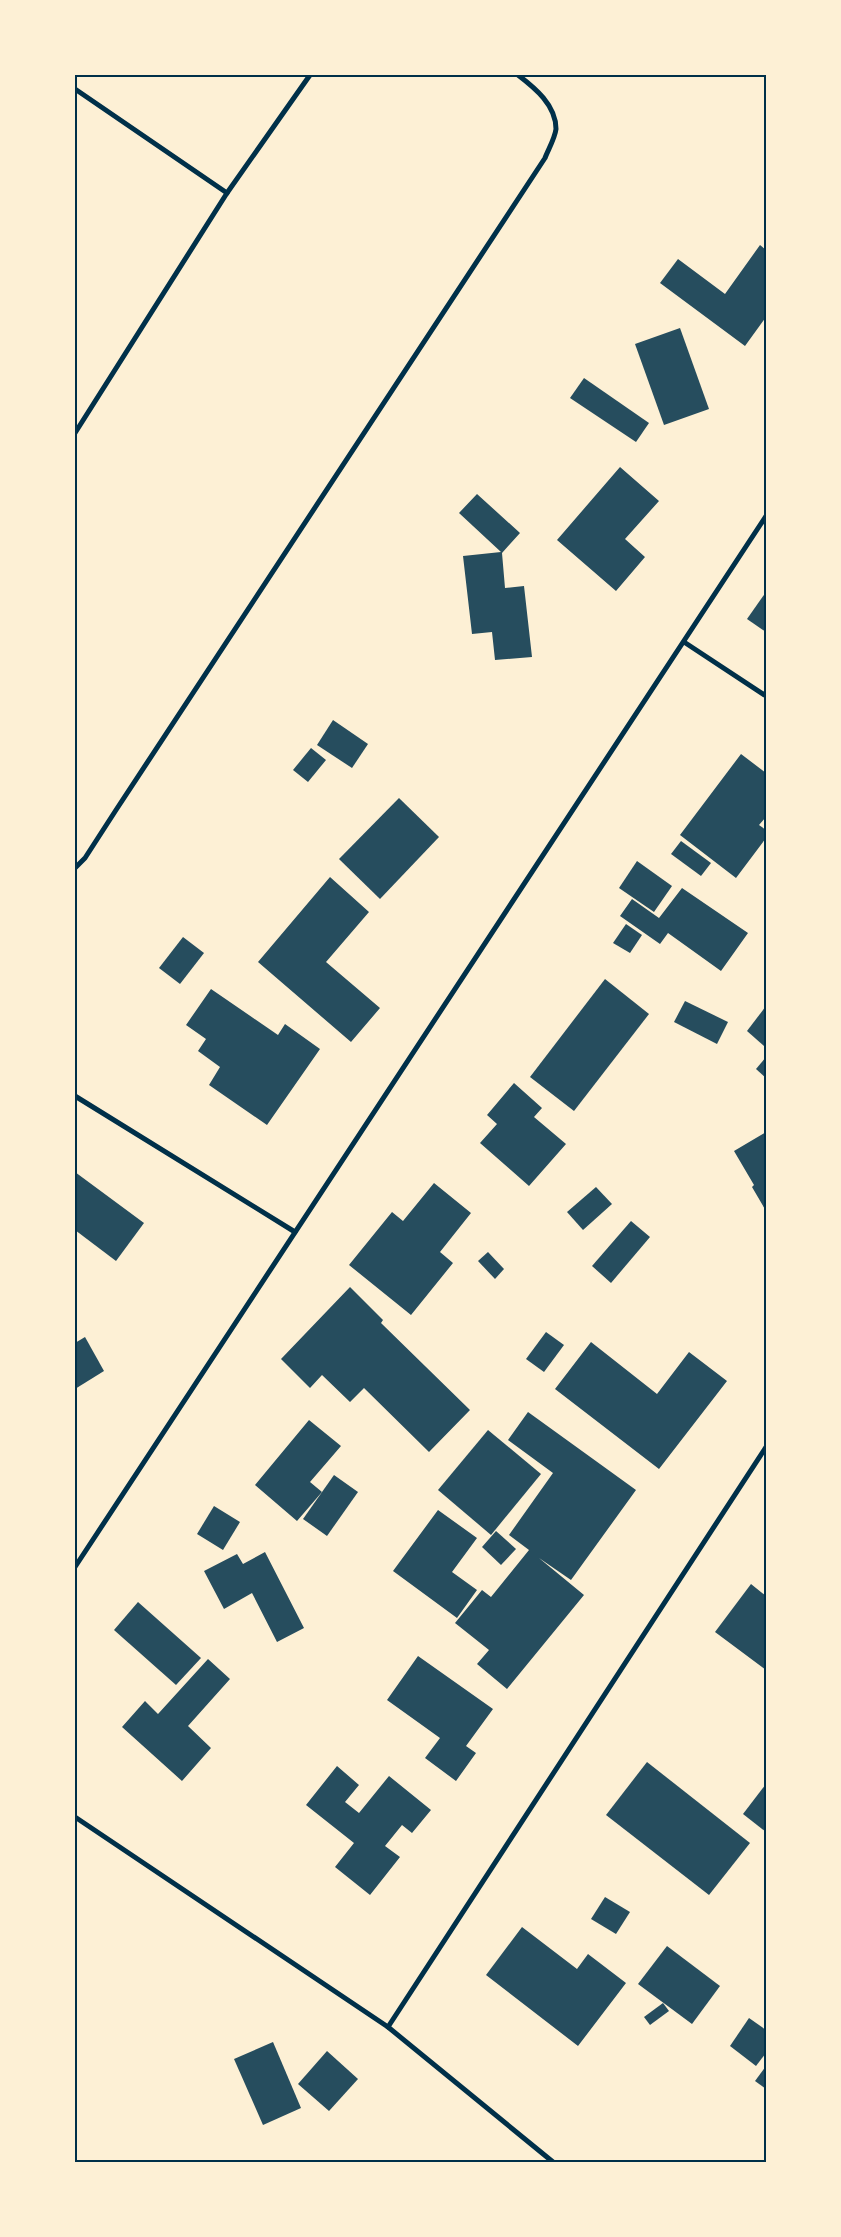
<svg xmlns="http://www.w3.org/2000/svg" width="841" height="2237" viewBox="0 0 841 2237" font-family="'Source Serif 4',serif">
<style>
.building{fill:#264d5e}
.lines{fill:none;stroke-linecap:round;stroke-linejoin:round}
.minor{stroke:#003049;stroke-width:5}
.neatline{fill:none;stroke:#003049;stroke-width:2}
</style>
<rect width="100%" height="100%" fill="#fdf0d5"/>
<g class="building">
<path d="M760 245 766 250V317L745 346 660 283 678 259 725 294Z"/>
<path d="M680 328 709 409 664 425 635 344Z"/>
<path d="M584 378 649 423 636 442 570 398Z"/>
<path d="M620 467 659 501 625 539 645 557 616 591 557 540Z"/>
<path d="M477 494 520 533 502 553 505 588 524 586 532 657 495 660 492 632 472 634 463 556 501 552 459 513Z"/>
<path d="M766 592V632L747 619Z"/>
<path d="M333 720 368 744 352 768 317 745Z"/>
<path d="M311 748 326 760 308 782 293 770Z"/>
<path d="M741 754 766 773V817L759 825 766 830V838L736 878 680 835Z"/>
<path d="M399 798 439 837 380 899 339 859Z"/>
<path d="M681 841 711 863 701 876 671 854Z"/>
<path d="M637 861 672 886 654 912 619 888Z"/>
<path d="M330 877 369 912 326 962 380 1008 351 1042 258 962Z"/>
<path d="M682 888 748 933 721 971 668 933 660 944 620 916 632 899 659 918Z"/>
<path d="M626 924 642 935 630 953 613 943Z"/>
<path d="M183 937 204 953 180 984 159 968Z"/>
<path d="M605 979 649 1014 574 1111 530 1077Z"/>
<path d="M211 989 278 1035 285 1024 320 1049 267 1125 209 1085 220 1067 198 1051 206 1039 186 1025Z"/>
<path d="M685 1001 728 1022 717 1044 674 1022Z"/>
<path d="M766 1006V1044L764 1046 747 1031Z"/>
<path d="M766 1057V1078L756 1069Z"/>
<path d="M514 1083 542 1108 534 1117 566 1144 529 1186 480 1143 497 1124 487 1115Z"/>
<path d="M766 1132V1211L752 1187 754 1185 734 1151Z"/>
<path d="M75 1172 144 1223 116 1261 75 1230Z"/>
<path d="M434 1183 471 1213 440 1252 453 1263 411 1315 349 1265 392 1212 403 1221Z"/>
<path d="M596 1187 612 1204 583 1230 567 1212Z"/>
<path d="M631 1221 650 1237 611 1283 592 1266Z"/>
<path d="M488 1252 504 1269 495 1279 478 1261Z"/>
<path d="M350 1287 383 1320 381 1323 470 1410 429 1452 364 1388 350 1402 322 1375 310 1388 281 1359Z"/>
<path d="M546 1332 564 1345 544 1372 526 1359Z"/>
<path d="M85 1337 104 1371 75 1389V1343Z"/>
<path d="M591 1342 657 1394 689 1352 727 1381 659 1469 555 1389Z"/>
<path d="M528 1412 636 1490 571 1580 539 1558 584 1595 507 1689 477 1664 489 1650 455 1623 482 1590 491 1597 529 1550 509 1535 553 1473 508 1440Z"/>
<path d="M309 1420 341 1446 310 1482 322 1492 297 1521 255 1485Z"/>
<path d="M488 1430 541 1474 491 1535 438 1490Z"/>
<path d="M334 1475 358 1492 327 1536 303 1519Z"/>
<path d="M214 1506 240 1522 223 1550 197 1534Z"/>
<path d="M438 1510 477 1538 452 1572 477 1590 457 1618 393 1571Z"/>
<path d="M496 1531 516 1549 501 1565 482 1547Z"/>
<path d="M265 1552 304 1628 277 1642 252 1593 224 1609 204 1571 237 1554 243 1564Z"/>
<path d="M751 1584 766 1596V1614L764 1617 766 1619V1670L715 1632Z"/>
<path d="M138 1602 201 1658 176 1685 114 1630Z"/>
<path d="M418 1656 493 1709 466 1746 476 1753 456 1781 425 1758 440 1738 387 1700Z"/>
<path d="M208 1659 230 1679 188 1726 211 1748 182 1781 122 1727 145 1701 158 1714Z"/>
<path d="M647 1762 750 1843 709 1895 606 1815Z"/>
<path d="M337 1766 359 1785 345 1802 359 1813 389 1776 431 1810 412 1833 402 1825 385 1846 400 1857 370 1895 335 1867 354 1843 306 1805Z"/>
<path d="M766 1784V1832L743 1814Z"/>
<path d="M605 1897 630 1912 616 1934 591 1919Z"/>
<path d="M522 1927 577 1969 588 1954 626 1983 578 2046 486 1975Z"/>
<path d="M667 1946 720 1986 692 2024 638 1984Z"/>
<path d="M663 2003 669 2011 650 2025 644 2017Z"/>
<path d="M749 2018 766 2030V2053L756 2066 730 2046Z"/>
<path d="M273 2042 301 2108 263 2125 234 2059Z"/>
<path d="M327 2051 358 2079 329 2111 298 2084Z"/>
<path d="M766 2066V2089L755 2081Z"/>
</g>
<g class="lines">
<g class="minor">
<path d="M75 89 227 193"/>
<path d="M75 433 227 193 310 75"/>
<path d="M684 642 766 696"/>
<path d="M75 868 85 858 116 810 545 158C548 150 555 138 556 129 556 105 535 88 518 75"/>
<path d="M75 1096 295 1232"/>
<path d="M75 1567 766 516"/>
<path d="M75 1817 388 2027 553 2162"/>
<path d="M388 2027 766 1447"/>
</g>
</g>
<rect width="841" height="2237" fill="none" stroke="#fdf0d5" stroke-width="152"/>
<rect x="76" y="76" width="689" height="2085" class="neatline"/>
</svg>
